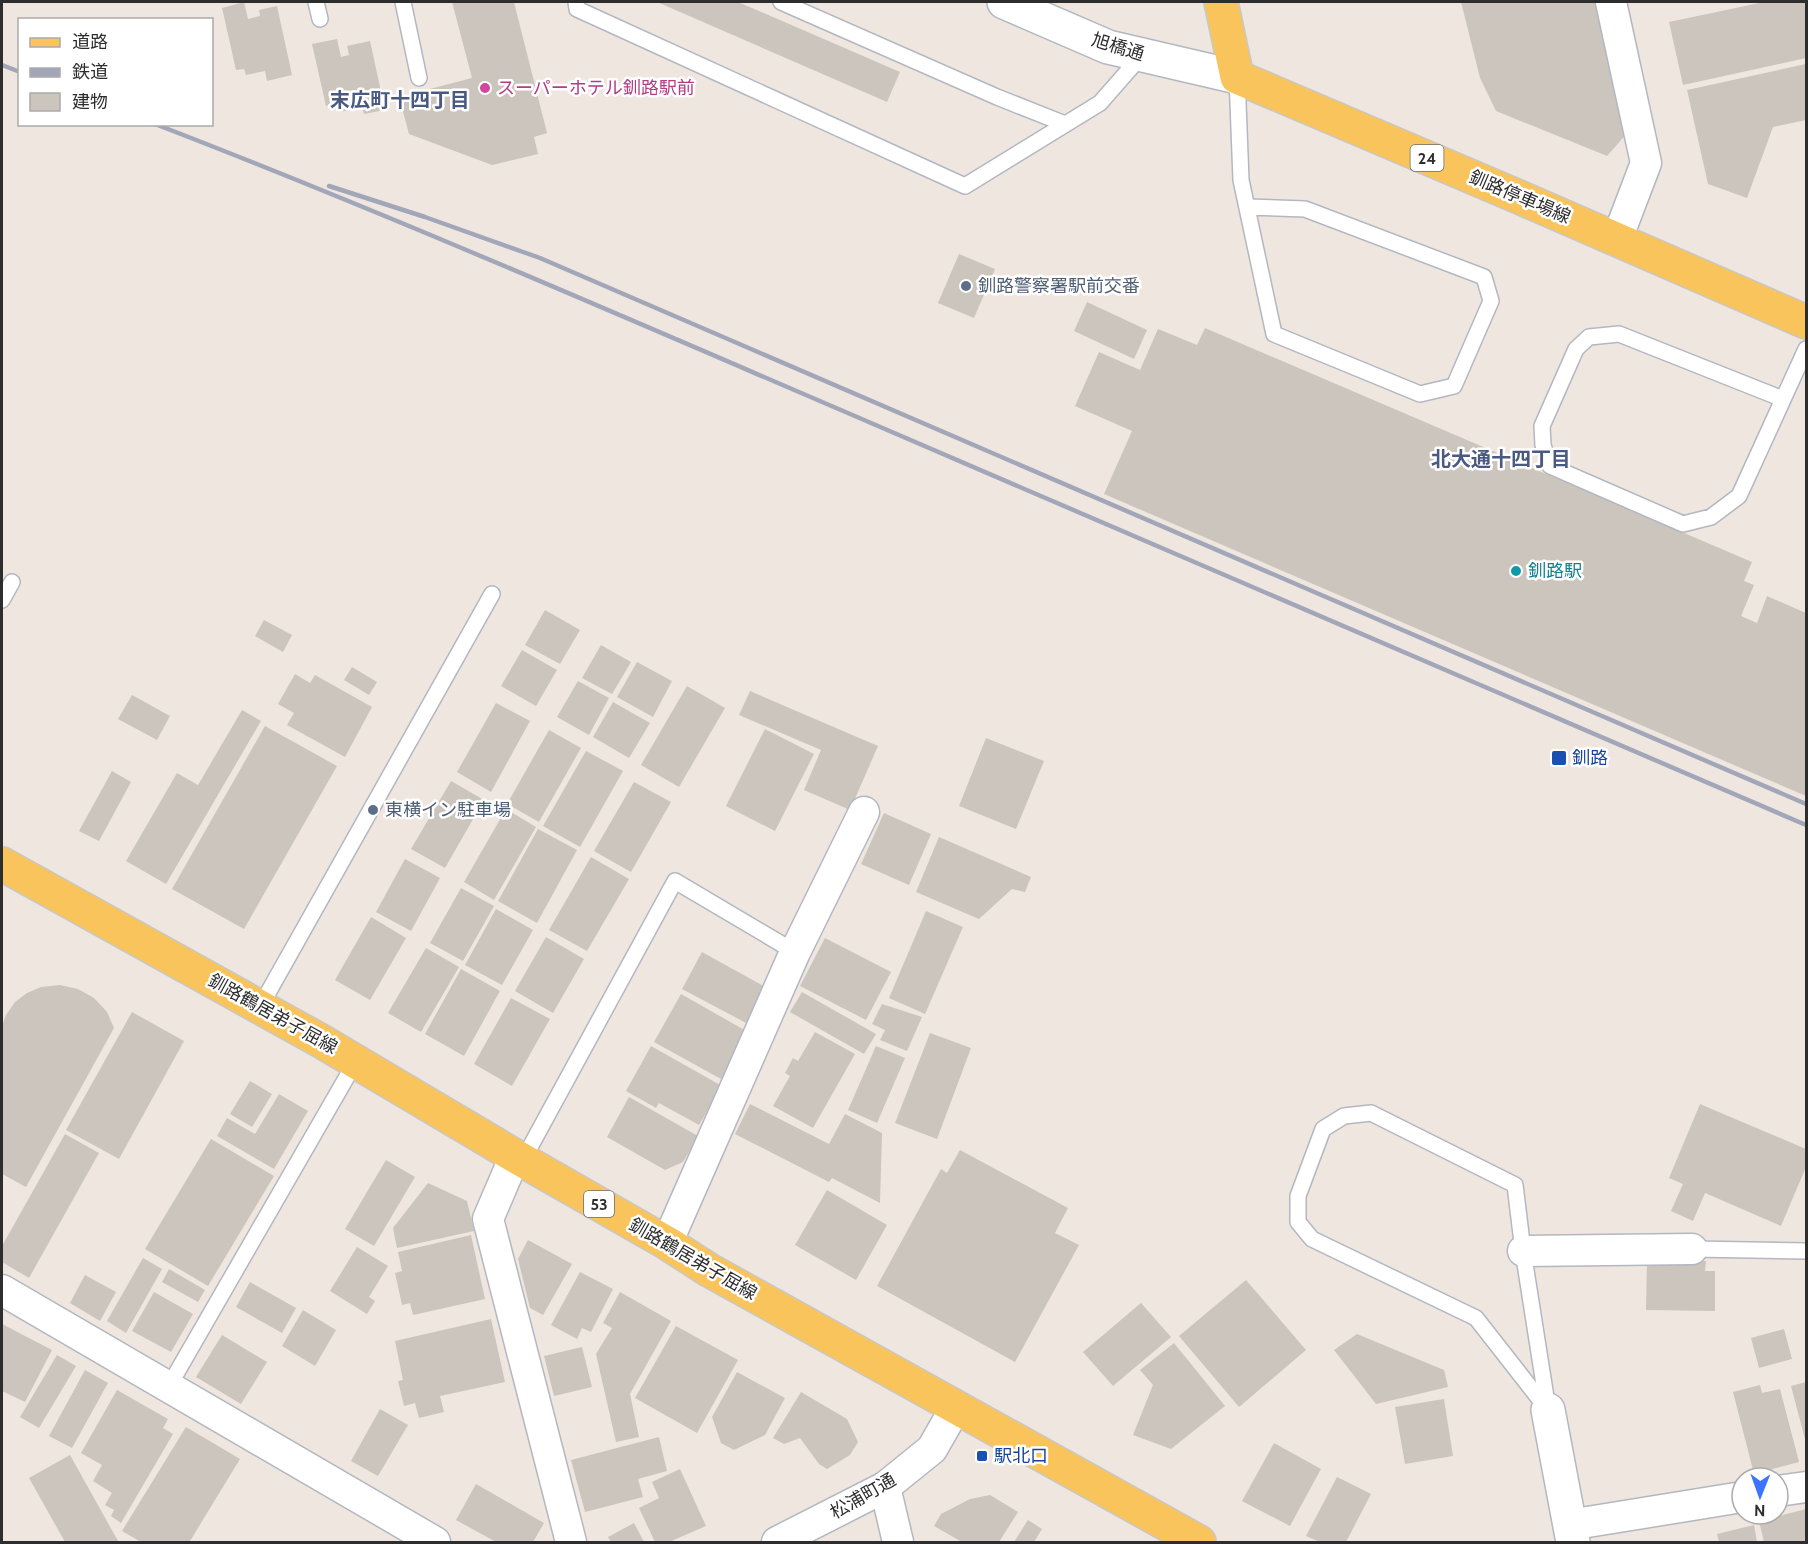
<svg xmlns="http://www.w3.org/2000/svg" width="1808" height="1544" viewBox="0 0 1808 1544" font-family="Cabin,'Noto Sans JP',sans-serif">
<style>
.building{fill:#cbc5bd}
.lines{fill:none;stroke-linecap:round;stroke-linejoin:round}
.lane-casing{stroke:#b3b7c1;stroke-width:18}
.street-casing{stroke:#b3b7c1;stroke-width:33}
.secondary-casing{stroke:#b3b7c1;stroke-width:36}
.primary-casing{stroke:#c8c8c8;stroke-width:36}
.lane{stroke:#fff;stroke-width:15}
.street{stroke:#fff;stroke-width:30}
.secondary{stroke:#fff;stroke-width:33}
.primary{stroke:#f8c45b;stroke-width:33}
.rail{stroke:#a1a7b8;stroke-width:4.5}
.hotel-dot{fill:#d1479c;stroke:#fff;stroke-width:2}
.service-dot{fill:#5c6f8a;stroke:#fff;stroke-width:2}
.culture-dot{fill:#0f9aa8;stroke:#fff;stroke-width:2}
.transit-dot{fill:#1a4fb4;stroke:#fff;stroke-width:2}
.labels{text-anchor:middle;stroke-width:5;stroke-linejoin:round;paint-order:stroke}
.shield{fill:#fff;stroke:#6c6c6c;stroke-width:1.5}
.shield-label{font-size:16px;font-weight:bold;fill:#2d2d2d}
.street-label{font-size:18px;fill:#2d2d2d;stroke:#fff}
.hotel-label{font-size:18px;fill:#b23c85;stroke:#fff;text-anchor:start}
.service-label{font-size:18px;fill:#4e5e75;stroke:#fff;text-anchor:start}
.culture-label{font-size:18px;fill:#0d838f;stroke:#fff;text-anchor:start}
.transit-label{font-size:18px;fill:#164399;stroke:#fff;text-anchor:start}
.neighbourhood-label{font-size:20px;font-weight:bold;fill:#4a5981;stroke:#fff}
</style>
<rect width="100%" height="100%" fill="#efe7df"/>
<g class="building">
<path d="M244 2 248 19 260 16 259 10 277 6 292 75 267 81 265 71 246 75 244 69 236 70 222 8Z"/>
<path d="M452 2H514L547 133 534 137 538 154 492 165 409 134 399 97 472 78Z"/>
<path d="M657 2H738L900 72 887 102Z"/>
<path d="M1461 2H1602L1630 130 1607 156 1496 111 1480 78Z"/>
<path d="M1764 2H1806V58L1683 85 1669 22Z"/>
<path d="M337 39 341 57 349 55 347 46 370 41 385 110 364 114 362 107 340 112 338 104 326 106 312 44Z"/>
<path d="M1806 64V120L1773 127 1747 198 1708 184 1687 90Z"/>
<path d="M959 254 995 269 974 318 938 303Z"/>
<path d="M1087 302 1147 330 1134 359 1074 331Z"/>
<path d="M1205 328 1752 562 1744 581 1754 585 1741 616 1757 623 1767 596 1806 613V796L1104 494 1132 431 1075 406 1099 352 1140 370 1158 329 1197 345Z"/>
<path d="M545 610 580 630 560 664 525 645Z"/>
<path d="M264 620 292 635 283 652 255 636Z"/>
<path d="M601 645 631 662 612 694 582 678Z"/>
<path d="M522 650 557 670 536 706 501 686Z"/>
<path d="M637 662 672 681 653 717 617 697Z"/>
<path d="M352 667 377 682 369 695 344 680Z"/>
<path d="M295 674 310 683 315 675 372 707 345 757 287 725 294 713 278 704Z"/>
<path d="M578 681 609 698 589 735 557 717Z"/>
<path d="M687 686 725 708 679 787 641 765Z"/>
<path d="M750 691 878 746 850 810 804 790 821 750 739 715Z"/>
<path d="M132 695 170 716 157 740 118 719Z"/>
<path d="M613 702 650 723 629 758 593 737Z"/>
<path d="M496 703 530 721 491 792 457 772Z"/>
<path d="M242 710 261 721 166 884 126 861 177 773 198 785Z"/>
<path d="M265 726 337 766 244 929 172 889Z"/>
<path d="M765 729 814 754 775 831 726 806Z"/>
<path d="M549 730 581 748 539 822 507 804Z"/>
<path d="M986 738 1044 761 1016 829 959 806Z"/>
<path d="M586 751 623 771 580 847 543 826Z"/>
<path d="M112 771 131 782 99 841 79 831Z"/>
<path d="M451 781 484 800 445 868 411 849Z"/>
<path d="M634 782 671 802 631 872 594 851Z"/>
<path d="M506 809 536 827 494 900 464 882Z"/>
<path d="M884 813 931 834 909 885 861 864Z"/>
<path d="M538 829 577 850 537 923 498 901Z"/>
<path d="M939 837 1031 877 1025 892 1012 889 979 919 916 892Z"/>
<path d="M591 857 629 879 587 951 549 930Z"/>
<path d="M405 859 440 878 411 931 376 912Z"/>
<path d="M461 888 494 906 463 961 430 943Z"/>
<path d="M496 909 533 930 502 985 465 965Z"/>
<path d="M926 911 963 927 925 1014 889 998Z"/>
<path d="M371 917 406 938 370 1000 335 980Z"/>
<path d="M546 937 584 959 553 1013 515 991Z"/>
<path d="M825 938 891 972 866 1020 800 986Z"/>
<path d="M426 948 459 967 421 1032 388 1013Z"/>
<path d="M702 952 767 988 748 1024 682 989Z"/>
<path d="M461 969 500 991 464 1056 425 1034Z"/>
<path d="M60 985 78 989 94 998 107 1012 114 1028 26 1187 2 1174V1026L6 1015 15 1002 27 993 41 987Z"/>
<path d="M802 992 876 1034 864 1054 790 1012Z"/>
<path d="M681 994 748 1032 721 1079 654 1042Z"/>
<path d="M511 998 550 1019 512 1086 474 1064Z"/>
<path d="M882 1004 922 1017 907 1051 880 1040 885 1030 872 1024Z"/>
<path d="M132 1012 184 1041 119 1159 66 1130Z"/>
<path d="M815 1032 855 1054 813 1128 773 1106 790 1076 785 1073 793 1058 798 1061Z"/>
<path d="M930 1033 971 1048 937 1139 895 1123Z"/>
<path d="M651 1046 722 1086 699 1125 659 1103 656 1108 626 1091Z"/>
<path d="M876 1046 905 1058 877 1123 848 1110Z"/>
<path d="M250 1081 272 1094 252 1127 230 1114Z"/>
<path d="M279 1094 308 1111 274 1169 217 1136 227 1118 255 1134Z"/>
<path d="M629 1097 698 1136 683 1162 665 1170 607 1137Z"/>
<path d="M750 1104 829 1144 845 1114 882 1133 880 1203 832 1178 829 1182 735 1134Z"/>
<path d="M1700 1104 1806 1149V1167L1781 1226 1705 1193 1693 1221 1671 1211 1683 1184 1669 1178Z"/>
<path d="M65 1134 99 1153 29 1278 2 1262V1246Z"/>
<path d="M211 1139 274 1176 208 1286 145 1249Z"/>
<path d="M960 1150 1068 1208 1055 1233 1079 1245 1015 1362 877 1286 941 1169 947 1173Z"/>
<path d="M386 1160 415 1177 374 1246 345 1229Z"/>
<path d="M428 1183 467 1201 474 1231 397 1248 393 1228Z"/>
<path d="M827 1190 887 1225 856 1280 795 1245Z"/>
<path d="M471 1235 485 1299 413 1315 410 1303 402 1305 395 1273 402 1271 398 1252Z"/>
<path d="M528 1240 572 1264 543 1315 530 1308 518 1259Z"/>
<path d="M357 1247 388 1266 369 1297 375 1301 367 1314 330 1291Z"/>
<path d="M143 1258 162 1269 126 1333 107 1321Z"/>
<path d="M1647 1260 1706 1261 1705 1271H1715V1311L1646 1310Z"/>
<path d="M169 1269 205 1290 198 1302 162 1282Z"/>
<path d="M580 1272 613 1289 591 1332 582 1328 577 1339 551 1325Z"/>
<path d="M85 1275 116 1292 100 1321 70 1303Z"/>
<path d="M1246 1280 1306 1350 1239 1407 1179 1336Z"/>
<path d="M250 1282 296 1308 282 1333 236 1307Z"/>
<path d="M154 1292 193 1314 171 1352 132 1331Z"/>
<path d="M620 1292 671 1321 630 1394 639 1437 616 1442 596 1354 612 1328 603 1323Z"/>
<path d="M1141 1303 1171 1337 1113 1386 1083 1352Z"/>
<path d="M303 1310 336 1330 315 1366 282 1346Z"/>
<path d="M491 1319 505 1382 440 1396 444 1412 419 1418 415 1403 404 1406 398 1381 403 1380 395 1341Z"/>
<path d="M2 1324 52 1350 25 1402 2 1391Z"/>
<path d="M676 1326 738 1360 697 1433 635 1398Z"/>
<path d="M1784 1329 1792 1359 1759 1368 1751 1338Z"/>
<path d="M1357 1334 1444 1370 1448 1387 1376 1404 1334 1350Z"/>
<path d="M222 1335 267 1362 241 1404 196 1377Z"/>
<path d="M1174 1343 1225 1406 1171 1449 1133 1435 1153 1385 1140 1370Z"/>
<path d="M582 1347 592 1387 554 1396 544 1356Z"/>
<path d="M57 1355 76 1366 39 1428 20 1417Z"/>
<path d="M85 1370 108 1383 72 1448 49 1436Z"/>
<path d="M737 1372 785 1398 765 1435 734 1450 721 1443 712 1417Z"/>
<path d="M1806 1382V1443L1791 1386Z"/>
<path d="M1760 1385 1762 1393 1780 1389 1799 1462 1754 1474 1733 1392Z"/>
<path d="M117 1390 168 1419 163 1428 173 1434 121 1523 111 1516 114 1510 105 1505 112 1493 93 1481 102 1465 81 1453Z"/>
<path d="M801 1392 847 1419 858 1442 850 1455 827 1469 819 1464 800 1438 784 1444 773 1438Z"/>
<path d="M1444 1399 1453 1456 1405 1464 1395 1407Z"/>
<path d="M380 1409 408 1425 378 1476 351 1461Z"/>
<path d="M186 1427 240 1459 190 1541 187 1542H141L122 1531Z"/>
<path d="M659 1437 667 1471 638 1479 643 1497 585 1512 571 1460Z"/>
<path d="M1274 1443 1321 1469 1290 1526 1242 1501Z"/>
<path d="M70 1455 118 1541 115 1542H65L29 1478Z"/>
<path d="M680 1469 706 1526 669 1542H655L639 1508 659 1498 652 1482Z"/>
<path d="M1337 1477 1371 1494 1346 1542H1320L1306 1536Z"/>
<path d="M476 1484 544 1523 533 1542H496L456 1520Z"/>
<path d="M990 1495 1018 1512 999 1542H962L934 1526 941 1514 970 1499Z"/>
<path d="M1806 1509V1542H1764L1759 1521Z"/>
<path d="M1028 1520 1042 1529 1034 1542H1014Z"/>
<path d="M634 1523 644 1542H611L608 1537Z"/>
<path d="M1754 1525 1757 1542H1719L1717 1534Z"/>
</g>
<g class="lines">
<g class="lane-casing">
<g id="lane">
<path d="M316 2 320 19"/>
<path d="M403 2 419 78"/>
<path d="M576 2 577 9 965 186 1100 103 1142 55"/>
<path d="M781 2 997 97 1065 124"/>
<path d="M1237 77 1241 180 1274 334 1420 394 1454 386 1491 301 1484 277 1305 209 1247 207"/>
<path d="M1783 399 1619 334 1589 337 1576 349 1542 426 1543 445 1550 466 1683 524 1711 517 1739 496 1806 349"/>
<path d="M2 600 12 582"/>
<path d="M260 1007 492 594"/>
<path d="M1371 1113 1515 1185 1523 1251 1548 1410 1476 1318 1312 1239 1298 1222V1196L1323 1129 1344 1116Z"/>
<path d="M523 1160 675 881 795 952"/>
<path d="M1692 1249 1806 1251"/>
<path d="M169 1386 356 1061"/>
</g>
</g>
<g class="street-casing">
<g id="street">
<path d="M1611 2 1646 163 1617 239"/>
<path d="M515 1156 488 1219 571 1542"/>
<path d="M667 1243 795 952 864 812"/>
<path d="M1523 1251 1692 1249"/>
<path d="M2 1290 435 1542"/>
<path d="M885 1487 898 1542"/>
<path d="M1778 1491 1806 1487"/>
<path d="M1569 1525 1742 1497"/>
<path d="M777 1542 885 1487 932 1449 956 1407"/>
</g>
</g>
<g class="secondary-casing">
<g id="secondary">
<path d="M1004 2 1108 47 1237 77"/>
<path d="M1548 1410 1573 1542"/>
</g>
</g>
<g class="primary-casing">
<g id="primary">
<path d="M1221 2 1237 77 1519 197 1806 322"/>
<path d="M2 864 321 1041 515 1156 667 1243 709 1270 1199 1542"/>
</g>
</g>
<use href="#lane" class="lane"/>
<use href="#street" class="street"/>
<use href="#secondary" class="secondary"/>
<use href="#primary" class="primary"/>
<g class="rail">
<path d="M2 65 20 72"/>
<path d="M155 124C396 217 633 321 871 423 1183 556 1495 689 1806 825"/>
<path d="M329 186 425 217 540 258 1806 804"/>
</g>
</g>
<circle class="hotel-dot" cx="485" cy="88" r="6"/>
<g class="service-dot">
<circle cx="966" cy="286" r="6"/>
<circle cx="373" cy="810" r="6"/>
</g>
<circle class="culture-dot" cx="1516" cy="571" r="6"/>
<g class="transit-dot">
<rect x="1551" y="750" width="16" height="16" rx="3"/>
<rect x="976" y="1450" width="12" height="12" rx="3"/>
</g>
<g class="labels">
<g class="shield">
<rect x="1410.5" y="145" width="33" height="26" rx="4.5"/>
<rect x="584" y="1191" width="30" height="26" rx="4.5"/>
</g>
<g class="shield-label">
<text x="1427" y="164">24</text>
<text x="599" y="1210">53</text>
</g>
<g class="street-label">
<text transform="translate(1118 47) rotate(17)" y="6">旭橋通</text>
<text transform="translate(1520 197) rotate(23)" y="6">釧路停車場線</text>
<text transform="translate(273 1014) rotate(29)" y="6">釧路鶴居弟子屈線</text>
<text transform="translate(693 1259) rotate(30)" y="6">釧路鶴居弟子屈線</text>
<text transform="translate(863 1496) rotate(-30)" y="6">松浦町通</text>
</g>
<g class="hotel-label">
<text x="497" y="94">スーパーホテル釧路駅前</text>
</g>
<g class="service-label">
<text x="978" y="292">釧路警察署駅前交番</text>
<text x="385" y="816">東横イン駐車場</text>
</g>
<g class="culture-label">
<text x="1528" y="577">釧路駅</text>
</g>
<g class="transit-label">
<text x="1572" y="764">釧路</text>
<text x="994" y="1462">駅北口</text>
</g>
<g class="neighbourhood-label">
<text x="400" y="107">末広町十四丁目</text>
<text x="1501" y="466">北大通十四丁目</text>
</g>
</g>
<rect width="1808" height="1544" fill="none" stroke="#2d2d2d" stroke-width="6"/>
<rect x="18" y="18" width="195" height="108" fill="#ffffff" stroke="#ababab" stroke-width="1.5"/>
<rect x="30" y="38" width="30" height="9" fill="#f8c45b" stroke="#ababab" stroke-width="1.5"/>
<text x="72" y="48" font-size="18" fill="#2d2d2d">道路</text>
<rect x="30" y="68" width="30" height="9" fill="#a1a7b8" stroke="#ababab" stroke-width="1.5"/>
<text x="72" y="78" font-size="18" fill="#2d2d2d">鉄道</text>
<rect x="30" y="93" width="30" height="18" fill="#cbc5bd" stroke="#ababab" stroke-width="1.5"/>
<text x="72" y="108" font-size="18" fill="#2d2d2d">建物</text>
<g transform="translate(1760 1496) rotate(181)"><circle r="28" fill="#ffffff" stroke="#ababab" stroke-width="1.5"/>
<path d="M0-4.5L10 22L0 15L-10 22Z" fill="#3c73ff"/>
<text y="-9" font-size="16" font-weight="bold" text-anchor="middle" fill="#2d2d2d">N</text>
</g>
</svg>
